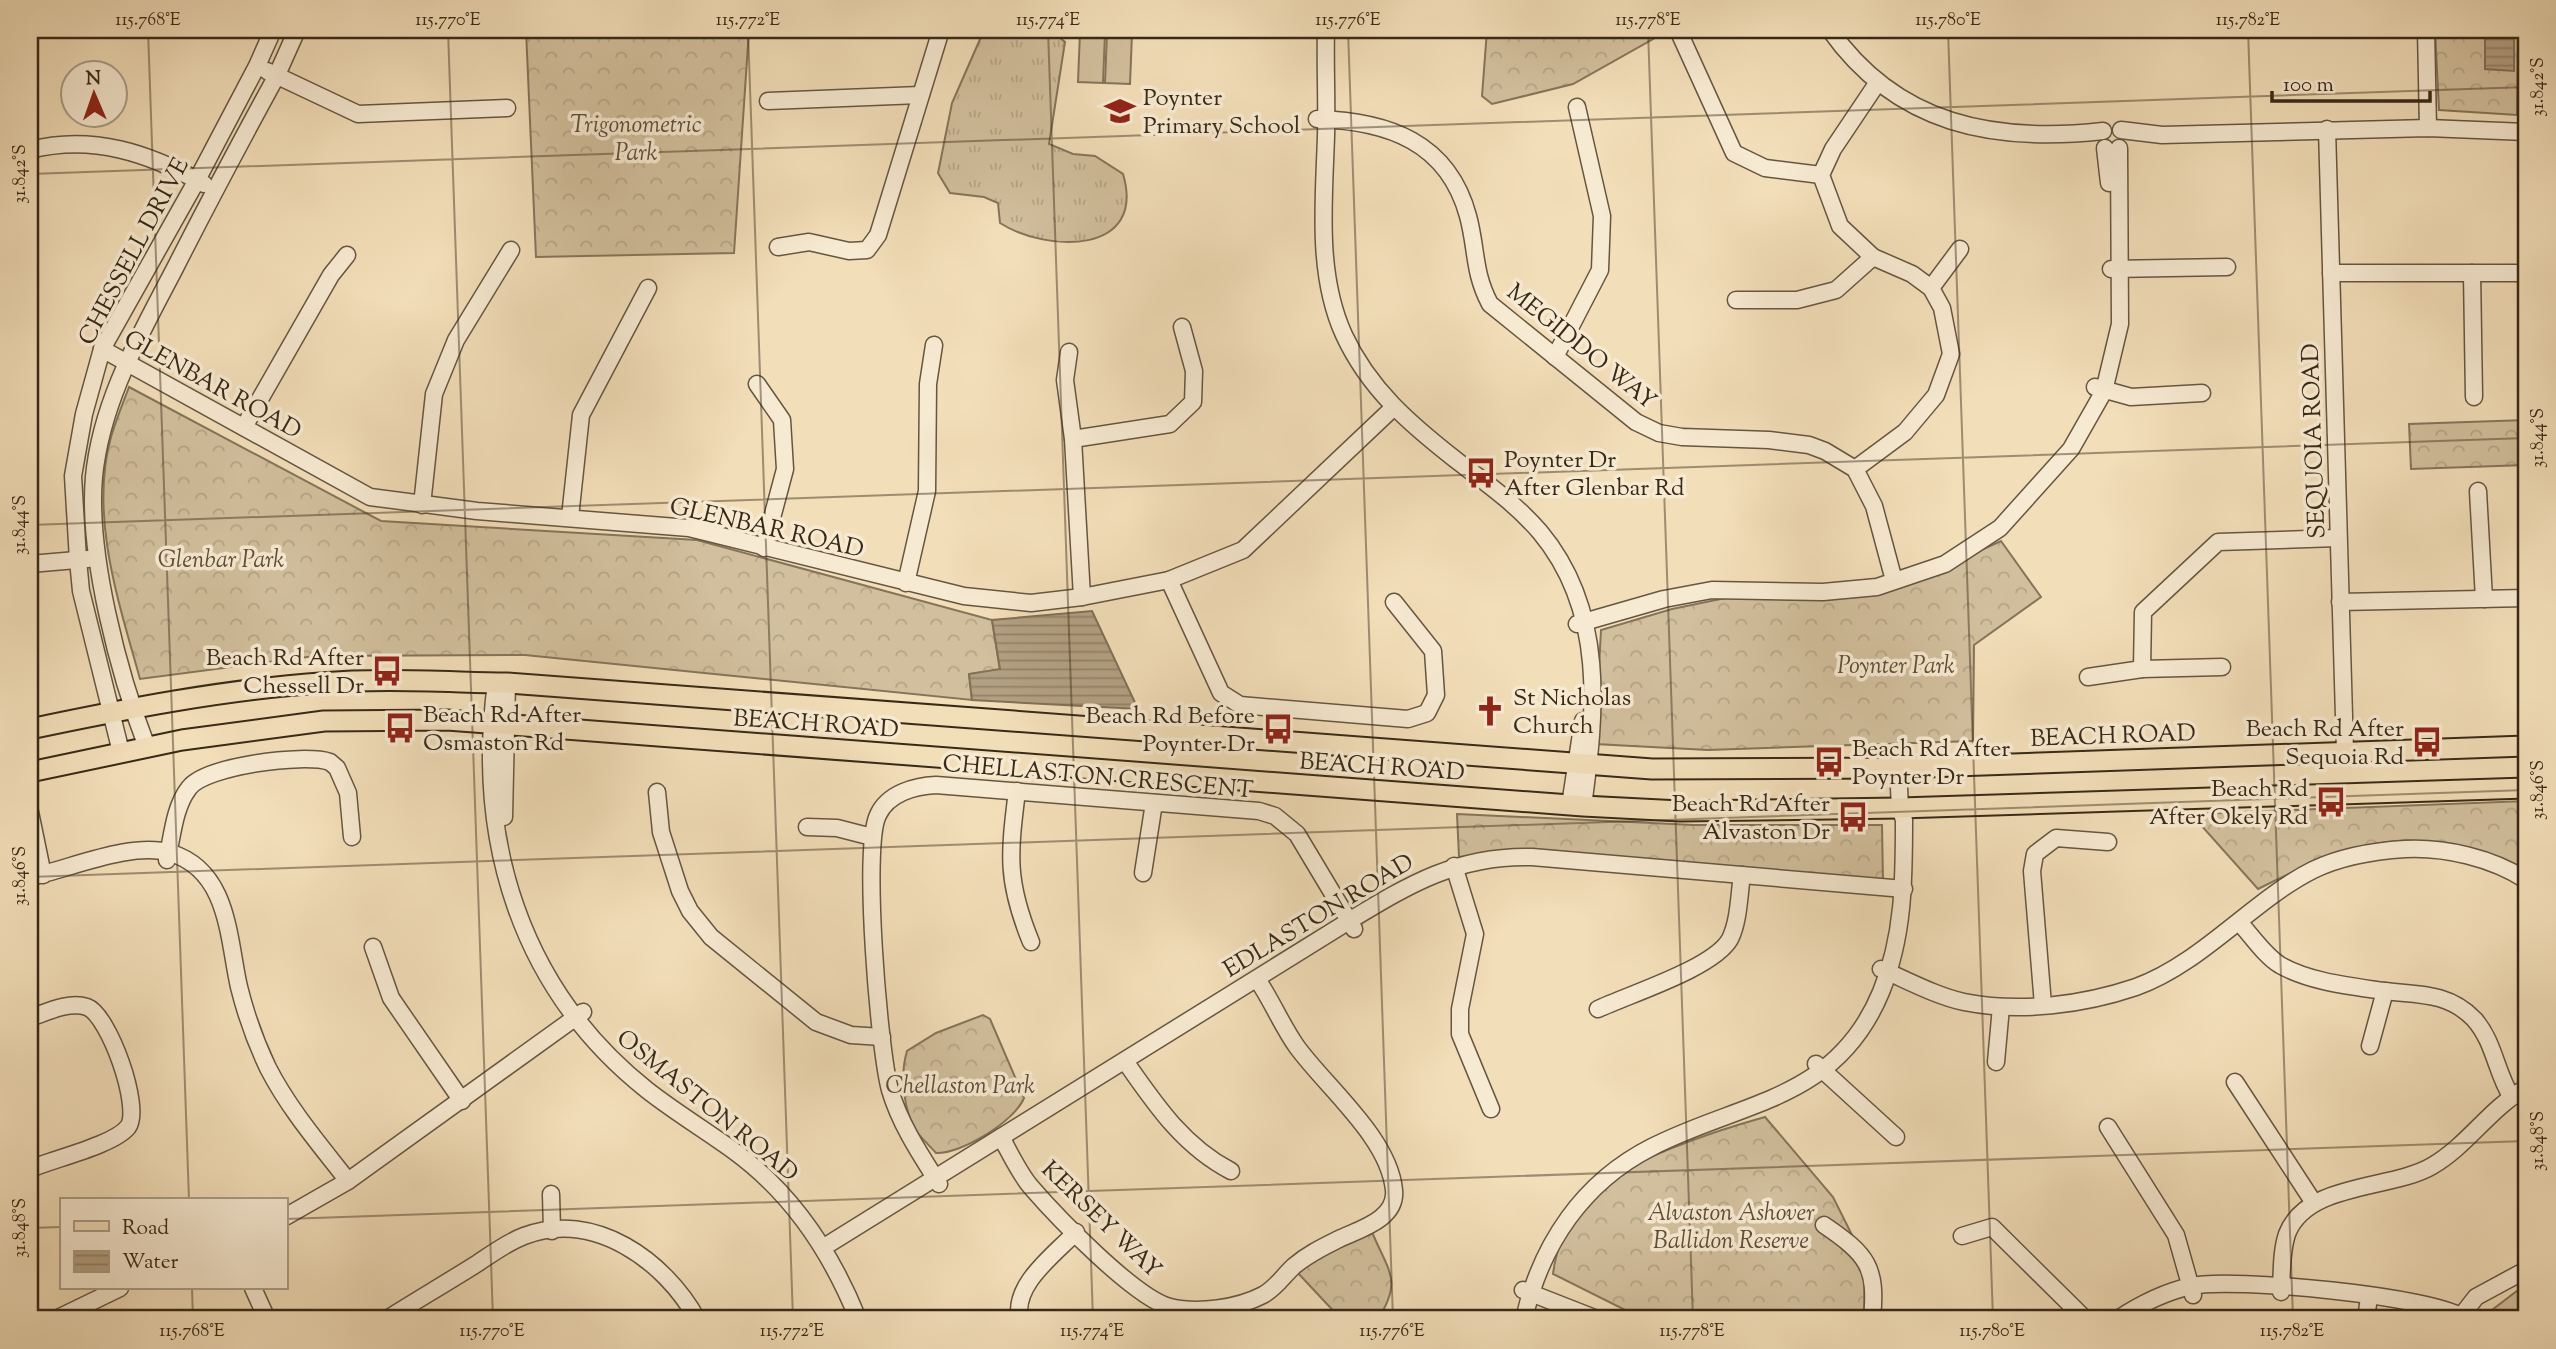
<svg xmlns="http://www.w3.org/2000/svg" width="2556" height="1349" viewBox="0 0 2556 1349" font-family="'Sorts Mill Goudy',serif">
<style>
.grass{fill:url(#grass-tufts);stroke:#85745a;stroke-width:2}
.forest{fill:url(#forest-crowns);stroke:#85745a;stroke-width:2}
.garden{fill:#d2bf9d;stroke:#85745a;stroke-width:2}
.water{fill:url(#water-rules);stroke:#827057;stroke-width:2}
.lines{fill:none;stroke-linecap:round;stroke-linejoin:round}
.minor-casing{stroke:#665640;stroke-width:19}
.major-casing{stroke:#382917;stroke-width:23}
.minor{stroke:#f7ead2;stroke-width:16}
.major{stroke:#f2deb9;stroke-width:19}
.ticks{fill:none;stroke:#382917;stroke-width:2;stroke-opacity:0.45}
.labels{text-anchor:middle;stroke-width:7;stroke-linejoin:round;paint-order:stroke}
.poi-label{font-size:24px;fill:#382917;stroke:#f7ead2;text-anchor:start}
.park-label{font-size:24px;font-style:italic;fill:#5e4e38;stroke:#f7ead2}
.street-label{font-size:24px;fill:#382917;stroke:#f7ead2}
.neatline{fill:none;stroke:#382917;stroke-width:2.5}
.ticks-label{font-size:18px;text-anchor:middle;fill:#382917}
</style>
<defs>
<pattern id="grass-tufts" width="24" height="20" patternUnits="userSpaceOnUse" patternTransform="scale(1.75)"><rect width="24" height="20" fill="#d2bf9d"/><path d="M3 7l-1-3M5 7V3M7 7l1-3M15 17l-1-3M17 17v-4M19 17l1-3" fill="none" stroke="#b5a486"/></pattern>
<pattern id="forest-crowns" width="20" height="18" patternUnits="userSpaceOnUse" patternTransform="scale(1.75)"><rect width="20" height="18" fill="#d2bf9d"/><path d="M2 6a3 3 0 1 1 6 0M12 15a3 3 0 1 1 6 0" fill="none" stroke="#b5a486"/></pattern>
<pattern id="water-rules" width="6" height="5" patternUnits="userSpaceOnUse" patternTransform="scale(1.75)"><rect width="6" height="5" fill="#b3a082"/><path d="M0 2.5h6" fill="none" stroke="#938269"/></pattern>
</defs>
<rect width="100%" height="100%" fill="#f2deb9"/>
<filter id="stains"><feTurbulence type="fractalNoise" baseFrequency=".00286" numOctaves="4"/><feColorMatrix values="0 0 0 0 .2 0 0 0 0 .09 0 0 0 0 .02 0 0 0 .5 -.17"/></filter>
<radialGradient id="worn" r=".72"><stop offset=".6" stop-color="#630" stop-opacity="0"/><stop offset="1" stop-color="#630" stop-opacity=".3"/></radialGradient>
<path class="grass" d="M990 30H1050L1065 42 1049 144 1073 154 1095 156 1123 174C1147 255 1047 253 1000 223L998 203 984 197 950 193 938 173 952 103 981 37Z"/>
<g class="forest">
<path d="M526 30H749L734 253 536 257Z"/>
<path d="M1487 30H1655L1662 34 1573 84 1492 104 1482 96Z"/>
<path d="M2435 30H2518L2517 115 2439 110Z"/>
<path d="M129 387 381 521 697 540 992 620 1000 670 969 674 972 700 525 655 315 656 140 679C119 603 89 516 111 437 116 420 123 403 129 387Z"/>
<path d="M2526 420V465L2411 469 2409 424Z"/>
<path d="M2001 541 2041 597 1974 645 1973 741 1708 750 1595 744 1601 630 1672 609 1740 595 1907 584Z"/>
<path d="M2526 801V877C2494 861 2461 848 2426 842 2374 833 2303 866 2258 889L2191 814Z"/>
<path d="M1457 814 1694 825H1882L1883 882 1519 852 1459 857Z"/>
<path d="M983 1015 990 1019 1024 1098C1014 1122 961 1154 936 1153 930 1146 922 1139 917 1132 903 1111 900 1074 907 1051L936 1033Z"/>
<path d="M1765 1117 1833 1197 1865 1261 1864 1319H1643L1553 1274C1556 1247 1569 1218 1588 1197 1621 1161 1718 1130 1765 1117Z"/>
<path d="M1372 1232C1388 1271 1403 1280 1378 1319H1341L1297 1272 1310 1261Z"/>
<path d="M2526 1284V1315L2523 1319H2490L2484 1316Z"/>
</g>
<g class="garden">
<path d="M1080 32 1105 33 1103 83 1078 82Z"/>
<path d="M1107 33 1132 34 1130 84 1105 83Z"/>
</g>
<g class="water">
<path d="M2485 30H2514V71L2485 69Z"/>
<path d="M1092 611 1138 709 972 700 969 674 1000 669 992 620Z"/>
</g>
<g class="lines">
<g class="minor-casing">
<g id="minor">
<path d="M1326 30C1325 65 1327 101 1326 136 1324 201 1316 274 1344 335 1369 389 1410 424 1456 460 1485 482 1516 504 1540 532 1606 611 1596 712 1583 806"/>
<path d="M1678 30 1734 153 1765 168 1821 175"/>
<path d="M1830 30C1897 125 1994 143 2103 131"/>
<path d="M2426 30 2428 128"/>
<path d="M267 71 358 114 507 108"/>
<path d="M768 101 920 95"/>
<path d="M1317 119C1388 121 1448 142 1468 216 1477 249 1473 272 1490 304L1636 422 1659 433 1682 437 1769 440 1809 445 1825 451 1855 469 1874 506 1892 573"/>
<path d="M2327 129 2345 751"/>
<path d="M2121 130 2162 135 2428 128 2526 132"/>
<path d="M2105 148 2109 183"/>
<path d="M30 150C92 134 149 153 204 184"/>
<path d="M778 247 809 242 849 251 867 250 878 235 941 30"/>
<path d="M2111 269 2227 267"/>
<path d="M2331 273H2526"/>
<path d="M2472 273 2474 397"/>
<path d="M1931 288 1960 249"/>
<path d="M1736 300H1797L1836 290 1873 257"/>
<path d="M102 349 370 497 477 511 689 528 964 596 1031 603 1082 597 1169 580 1243 550 1393 408"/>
<path d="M1069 352 1065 380 1073 439 1082 597"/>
<path d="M1555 357 1600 270 1602 216 1577 107"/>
<path d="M757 384 782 420 785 469 764 548"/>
<path d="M2095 387 2131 397 2202 393"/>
<path d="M244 427 331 275 347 255"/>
<path d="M1073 439 1170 424 1193 402 1194 371 1182 327"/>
<path d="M1855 469 1905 432 1936 395 1951 354 1942 308 1931 288 1912 274 1873 257 1840 226 1821 175 1833 149 1878 82"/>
<path d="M2478 491 2484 599"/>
<path d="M422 505 434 394 456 340 511 250"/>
<path d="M570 517 581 415 648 288"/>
<path d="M30 564 88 559"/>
<path d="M1169 580 1221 693 1240 705 1408 719 1427 713 1436 695 1433 651 1394 602"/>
<path d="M906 583 927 491 928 384 934 345"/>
<path d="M2340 602 2526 598"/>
<path d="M1577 624 1664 599 1712 590 1823 592 1877 587 1945 564 2000 528 2071 449 2104 391 2120 324 2119 148"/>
<path d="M2142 669 2143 612 2218 542 2338 538"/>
<path d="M2088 677 2142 669 2222 667"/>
<path d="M496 683C475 840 520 989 647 1090 675 1112 705 1130 734 1151 793 1194 831 1252 858 1319"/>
<path d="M147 747C119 675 87 554 94 477 101 402 140 335 174 270 207 205 241 141 276 77L297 30"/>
<path d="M121 752 81 591 78 560 73 476 84 414 102 349 197 180 257 66 273 30"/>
<path d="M1017 791C1009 855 1006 881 1031 942"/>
<path d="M657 792 661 832 680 891 690 911 711 937 816 1022 851 1035 882 1037"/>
<path d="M1570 805 1583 721"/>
<path d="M30 812 43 875"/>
<path d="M504 817 507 683"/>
<path d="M807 827 837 828 872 837"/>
<path d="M167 860C172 838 174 807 189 788 205 766 304 753 330 762L337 768 348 793 352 837"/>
<path d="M1454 866 1475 934 1460 1009V1034L1491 1109"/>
<path d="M1143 873 1154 803"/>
<path d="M30 877C70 869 131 841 171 853 229 871 228 938 239 987 246 1015 256 1043 268 1068 289 1109 320 1145 348 1181"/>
<path d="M2239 922C2251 935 2265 956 2280 965 2310 982 2350 986 2384 991 2418 995 2448 992 2474 1019 2494 1041 2496 1072 2511 1096"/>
<path d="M373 947 391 998 462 1101"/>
<path d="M1881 969C1907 980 1936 996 1964 1002 2020 1013 2083 1005 2136 987 2201 964 2253 900 2313 870 2342 856 2373 851 2405 849 2445 847 2492 858 2526 880"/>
<path d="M2043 1005 2032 871 2035 854 2056 838 2108 842"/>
<path d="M1598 1009C1630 994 1714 968 1730 939 1739 921 1739 895 1742 875"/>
<path d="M30 1018C47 1012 69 1001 87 1007 109 1015 142 1108 128 1127 114 1145 53 1159 30 1169"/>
<path d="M2370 1046 2385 991"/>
<path d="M1125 1061C1155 1104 1183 1146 1231 1171"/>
<path d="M1996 1062 2001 1007"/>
<path d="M1816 1064 1896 1137"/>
<path d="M2235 1082 2314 1203"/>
<path d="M2108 1127 2176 1235 2193 1295"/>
<path d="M1001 1137C1010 1153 1019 1173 1031 1187 1056 1216 1135 1298 1170 1307 1198 1314 1238 1308 1263 1295 1276 1288 1284 1275 1294 1266 1308 1254 1323 1247 1339 1239 1360 1229 1397 1219 1394 1190 1389 1138 1327 1088 1297 1047 1282 1026 1272 1001 1257 979"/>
<path d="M939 1184C920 1154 900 1124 890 1090 879 1050 862 847 878 815 888 793 915 786 936 785L1259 811 1275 816 1297 834 1354 929"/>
<path d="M551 1194 552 1231"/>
<path d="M285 1217 348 1181 583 1012"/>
<path d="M1824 1225C1868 1255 1877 1267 1872 1319"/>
<path d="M1962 1236 1992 1227 2085 1319"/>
<path d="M824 1247 1349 921C1410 884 1458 855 1532 857L1904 889"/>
<path d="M253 1288 267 1319"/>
<path d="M1523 1290 1597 1319"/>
<path d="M2281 1292C2282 1273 2281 1252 2287 1234 2307 1182 2391 1190 2432 1166 2468 1145 2490 1108 2526 1088"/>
<path d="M56 1319 120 1288"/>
<path d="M387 1319C417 1300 448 1282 478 1263 493 1253 508 1242 524 1236 594 1209 665 1261 697 1319"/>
<path d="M1020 1319C1012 1285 1055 1254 1076 1232"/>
<path d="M1524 1319C1541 1244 1583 1182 1652 1147 1742 1101 1836 1101 1881 992 1904 936 1904 879 1904 820L1900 808 1898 768"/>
<path d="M2118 1319C2139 1305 2165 1292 2191 1286 2230 1277 2437 1296 2465 1319"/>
<path d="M2366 1319 2369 1297"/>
<path d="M2459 1319 2476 1297 2526 1270"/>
</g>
</g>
<g class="major-casing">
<g id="major">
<path d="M30 729C125 709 222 690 320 683 382 678 445 682 507 683L1652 769 1898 768 2526 746"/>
<path d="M30 772 182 740 324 721 447 720 1583 806 1680 811 1900 808 2526 788"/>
</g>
</g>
<use href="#minor" class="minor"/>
<use href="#major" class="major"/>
</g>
<path class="ticks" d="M148 30 189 1200M448 30 493 1319M748 30 793 1319M1048 30 1093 1319M1348 30 1393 1319M1648 30 1693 1319M1948 30 1993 1319M2248 30 2293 1319M30 174 2526 87M30 525 2526 438M30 877 2526 790M285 1219 2526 1141M30 1228 61 1227M192 1288 193 1319"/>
<defs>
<g id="school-bare" transform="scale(2.415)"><path d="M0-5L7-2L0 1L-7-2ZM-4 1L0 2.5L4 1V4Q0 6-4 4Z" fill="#8f2418" stroke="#f7ead2" stroke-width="2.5" paint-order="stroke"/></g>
<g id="bus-bare" transform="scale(2.415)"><path d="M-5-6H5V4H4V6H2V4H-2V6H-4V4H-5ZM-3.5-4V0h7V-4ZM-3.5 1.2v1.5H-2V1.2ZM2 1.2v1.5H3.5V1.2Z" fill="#8f2418" stroke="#f7ead2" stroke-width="2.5" paint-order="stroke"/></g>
<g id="church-bare" transform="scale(2.415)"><path d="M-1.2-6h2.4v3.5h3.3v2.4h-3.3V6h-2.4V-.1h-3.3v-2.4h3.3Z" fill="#8f2418" stroke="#f7ead2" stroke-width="2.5" paint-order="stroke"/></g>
</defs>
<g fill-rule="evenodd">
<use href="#school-bare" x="1120" y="111"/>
<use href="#bus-bare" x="1481" y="473"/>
<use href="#bus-bare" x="387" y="671"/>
<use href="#church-bare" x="1490" y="711"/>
<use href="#bus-bare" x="400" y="728"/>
<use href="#bus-bare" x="1278" y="729"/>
<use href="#bus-bare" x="2427" y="742"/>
<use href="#bus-bare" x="1829" y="762"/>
<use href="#bus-bare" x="2331" y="802"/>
<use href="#bus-bare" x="1853" y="817"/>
</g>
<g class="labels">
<g class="poi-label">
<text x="1143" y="105">Poynter<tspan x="1143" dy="28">Primary School</tspan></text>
<text x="1504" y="467">Poynter Dr<tspan x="1504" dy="28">After Glenbar Rd</tspan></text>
<text x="364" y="665" text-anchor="end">Beach Rd After<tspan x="364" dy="28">Chessell Dr</tspan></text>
<text x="1513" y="705">St Nicholas<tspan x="1513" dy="28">Church</tspan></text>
<text x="423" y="722">Beach Rd After<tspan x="423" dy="28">Osmaston Rd</tspan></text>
<text x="1255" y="723" text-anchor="end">Beach Rd Before<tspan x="1255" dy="28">Poynter Dr</tspan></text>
<text x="2404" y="736" text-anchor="end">Beach Rd After<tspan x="2404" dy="28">Sequoia Rd</tspan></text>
<text x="1852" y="756">Beach Rd After<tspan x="1852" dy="28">Poynter Dr</tspan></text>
<text x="2308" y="796" text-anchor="end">Beach Rd<tspan x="2308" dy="28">After Okely Rd</tspan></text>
<text x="1830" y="811" text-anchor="end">Beach Rd After<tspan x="1830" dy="28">Alvaston Dr</tspan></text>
</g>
<g class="park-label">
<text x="636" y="132">Trigonometric<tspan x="636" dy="28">Park</tspan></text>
<text x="221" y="567">Glenbar Park</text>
<text x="1896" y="673">Poynter Park</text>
<text x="960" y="1093">Chellaston Park</text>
<text x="1731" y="1220">Alvaston Ashover<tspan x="1731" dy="28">Ballidon Reserve</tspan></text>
</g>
<g class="street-label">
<text transform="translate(133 251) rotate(-62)" y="8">CHESSELL DRIVE</text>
<text transform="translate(1582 346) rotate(39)" y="8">MEGIDDO WAY</text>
<text transform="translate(213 384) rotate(29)" y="8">GLENBAR ROAD</text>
<text transform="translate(2313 441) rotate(-92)" y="8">SEQUOIA ROAD</text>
<text transform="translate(767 527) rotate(13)" y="8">GLENBAR ROAD</text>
<text transform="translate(816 723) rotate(4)" y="8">BEACH ROAD</text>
<text transform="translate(2113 735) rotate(-2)" y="8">BEACH ROAD</text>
<text transform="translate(1382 766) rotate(4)" y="8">BEACH ROAD</text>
<text transform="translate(1098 776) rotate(5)" y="8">CHELLASTON CRESCENT</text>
<text transform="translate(1318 915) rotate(-31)" y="8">EDLASTON ROAD</text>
<text transform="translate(708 1105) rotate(39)" y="8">OSMASTON ROAD</text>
<text transform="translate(1102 1219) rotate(44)" y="8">KERSEY WAY</text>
</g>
</g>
<rect width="2556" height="1349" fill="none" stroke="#f2deb9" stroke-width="77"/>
<rect x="60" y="1198" width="228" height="91" fill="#f7ead2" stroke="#ab9d87" stroke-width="2"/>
<rect x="74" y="1221" width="35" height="10" fill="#f2deb9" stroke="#ab9d87" stroke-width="2"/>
<text x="122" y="1234" font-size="21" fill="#382917">Road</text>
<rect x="74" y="1251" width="35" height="21" fill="url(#water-rules)" stroke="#ab9d87" stroke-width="2"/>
<text x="122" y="1268" font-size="21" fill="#382917">Water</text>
<g transform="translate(94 94) rotate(358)"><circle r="33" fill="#f7ead2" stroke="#ab9d87" stroke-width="2"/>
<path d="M0-5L12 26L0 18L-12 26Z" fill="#8f2418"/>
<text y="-10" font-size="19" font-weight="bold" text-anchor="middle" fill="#382917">N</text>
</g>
<path d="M2272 91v10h158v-10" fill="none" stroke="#382917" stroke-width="3.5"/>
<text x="2283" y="91" font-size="21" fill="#382917" stroke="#f7ead2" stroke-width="5" paint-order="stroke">100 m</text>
<rect x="38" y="38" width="2480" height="1272" class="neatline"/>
<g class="ticks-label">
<text x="148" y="25">115.768°E</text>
<text x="448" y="25">115.770°E</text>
<text x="748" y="25">115.772°E</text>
<text x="1048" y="25">115.774°E</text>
<text x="1348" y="25">115.776°E</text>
<text x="1648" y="25">115.778°E</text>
<text x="1948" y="25">115.780°E</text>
<text x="2248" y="25">115.782°E</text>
<text transform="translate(2537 87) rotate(-90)" y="6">31.842°S</text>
<text transform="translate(19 174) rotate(-90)" y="6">31.842°S</text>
<text transform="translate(2537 438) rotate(-90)" y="6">31.844°S</text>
<text transform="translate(19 525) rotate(-90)" y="6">31.844°S</text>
<text transform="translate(2537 790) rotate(-90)" y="6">31.846°S</text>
<text transform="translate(19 876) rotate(-90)" y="6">31.846°S</text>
<text transform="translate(2537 1141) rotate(-90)" y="6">31.848°S</text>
<text transform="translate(19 1228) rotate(-90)" y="6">31.848°S</text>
<text x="192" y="1336">115.768°E</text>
<text x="492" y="1336">115.770°E</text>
<text x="792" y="1336">115.772°E</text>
<text x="1092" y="1336">115.774°E</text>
<text x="1392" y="1336">115.776°E</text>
<text x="1692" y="1336">115.778°E</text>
<text x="1992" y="1336">115.780°E</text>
<text x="2292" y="1336">115.782°E</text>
</g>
<rect width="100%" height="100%" filter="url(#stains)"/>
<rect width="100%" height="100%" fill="url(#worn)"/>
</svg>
